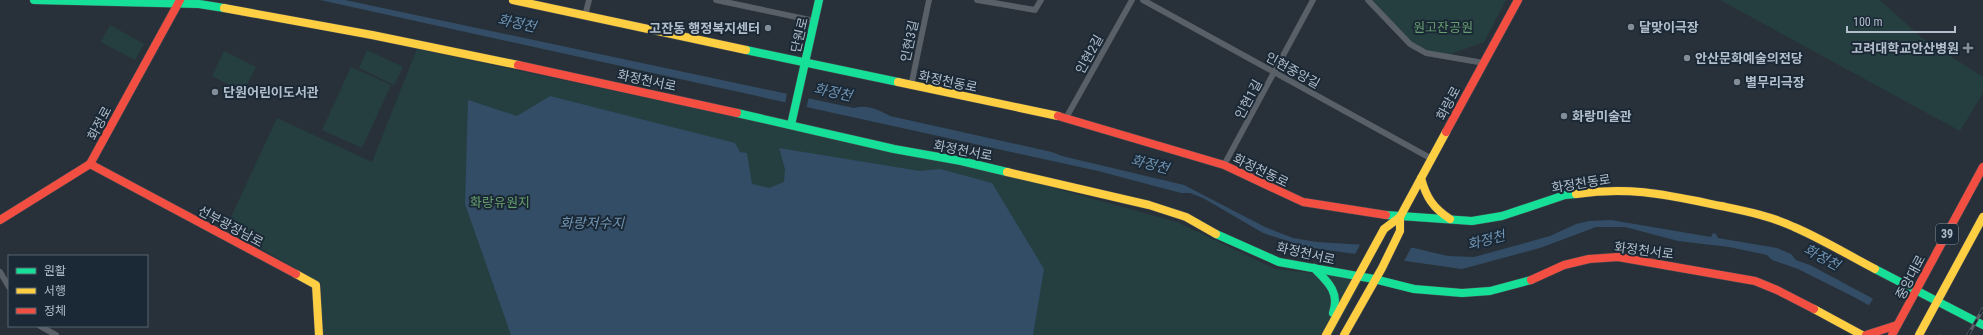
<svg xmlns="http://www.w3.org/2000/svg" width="1983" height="335" viewBox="0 0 1983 335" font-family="'Roboto Condensed','Noto Sans KR',sans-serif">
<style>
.green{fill:#253f40}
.water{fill:#324d65}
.pier{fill:#283139}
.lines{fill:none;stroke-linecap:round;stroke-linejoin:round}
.street-casing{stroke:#474d54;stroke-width:6}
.fast-casing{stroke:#474d54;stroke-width:9}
.slow-casing{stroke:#474d54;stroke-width:9}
.jam-casing{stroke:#474d54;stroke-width:9}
.street{stroke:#596067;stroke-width:5.5}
.fast{stroke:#16e098;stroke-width:8}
.slow{stroke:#ffcf43;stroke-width:8}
.jam{stroke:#f24e42;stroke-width:8}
.rail-casing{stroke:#575e64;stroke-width:3.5}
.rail{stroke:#1b2835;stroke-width:2;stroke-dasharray:6;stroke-linecap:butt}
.poi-dot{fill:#828d98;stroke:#1b2835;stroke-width:1.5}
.labels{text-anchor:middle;stroke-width:4;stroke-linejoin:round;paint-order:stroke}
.shield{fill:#1b2835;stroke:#85919e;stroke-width:1}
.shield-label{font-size:12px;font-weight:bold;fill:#b2becb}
.park-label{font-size:13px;fill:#669e6d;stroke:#1b2835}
.poi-label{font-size:13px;font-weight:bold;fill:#b2becb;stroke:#1b2835;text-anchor:start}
.street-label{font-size:13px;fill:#b2becb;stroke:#1b2835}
.water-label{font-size:14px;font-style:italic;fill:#6f93b1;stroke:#1b2835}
</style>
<rect width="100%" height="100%" fill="#283139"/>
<g class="green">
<path d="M1368 0H1506L1484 42 1448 55 1413 50Z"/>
<path d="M1720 0H1880L1922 38 1983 77V93L1960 131Z"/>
<path d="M110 25 144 44 135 60 101 42Z"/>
<path d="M417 49 1003 174 1177 222 1275 269 1363 279 1332 335H322L321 283 226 228 277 118 372 162Z"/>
<path d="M367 50 403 67 394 85 359 68Z"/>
<path d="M224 51 256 67 243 92 212 76Z"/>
<path d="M351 67 391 85 362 148 322 130Z"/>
</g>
<g class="water">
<path d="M320 0H345L854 108C866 104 880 110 890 116L1052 152 1062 156 1184 185 1265 227 1293 238 1317 242 1414 248 1448 256 1474 257 1550 236 1576 224 1589 221 1611 220 1711 237 1713 233 1716 234 1718 238 1777 248 1791 254 1796 260 1810 265 1941 335H1923L1852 296 1798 269 1772 260 1767 255 1729 247 1678 241 1625 227H1596L1540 248 1462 269 1306 247 1263 233 1203 198 1190 193H1181L1098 171Z"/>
<path d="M550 96 735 143 740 152 747 153 752 184 769 188 784 182 785 169 779 148 920 171 940 169 992 183 1044 269 1033 335H511L465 204 468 100 517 116Z"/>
</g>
<g class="pier">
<path d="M787 92 809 96 806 110 785 105Z"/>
<path d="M1361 243 1412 246 1403 263 1354 256Z"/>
<path d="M1874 297 1940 332 1939 335H1919L1868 307Z"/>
</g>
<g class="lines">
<g class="street-casing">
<g id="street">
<path d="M716 0 815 21"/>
<path d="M977 0 1035 10 1041 0"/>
<path d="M1143 0 1432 159"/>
<path d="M1368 0 1410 44 1426 53 1484 63"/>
<path d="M585 16 589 0"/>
<path d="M911 86 929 0"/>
<path d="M1066 118 1132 0"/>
<path d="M1224 165 1313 0"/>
<path d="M0 272 9 287"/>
<path d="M40 326 56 335"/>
</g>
</g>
<g class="fast-casing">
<g id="fast">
<path d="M34 0 199 4 224 8"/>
<path d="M746 50 898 82"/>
<path d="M737 113 894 149 961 161 1007 172"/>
<path d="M791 125 819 0"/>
<path d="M1386 215 1472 221 1502 216 1565 195 1576 194"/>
<path d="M1216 234 1279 262 1374 279 1414 289 1462 293 1490 291 1531 280"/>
<path d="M1314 268C1328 282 1340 292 1333 313"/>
<path d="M1875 269 1983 325"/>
</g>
</g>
<g class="slow-casing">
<g id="slow">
<path d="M513 0 746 50"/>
<path d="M224 8 372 35 518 65"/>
<path d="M898 82 1058 116"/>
<path d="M1007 172 1149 205 1186 217 1216 234"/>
<path d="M1421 178C1426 197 1433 208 1450 219"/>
<path d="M1576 194C1631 186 1667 195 1721 206 1745 211 1771 216 1794 227 1822 239 1848 255 1875 269"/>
<path d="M296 274 316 285 319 335"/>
<path d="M1814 309 1862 335"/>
<path d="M1326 335 1384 229 1400 217 1446 132"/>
<path d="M1344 335 1382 268 1400 231V217"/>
<path d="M1919 335 1983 217"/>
</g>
</g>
<g class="jam-casing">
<g id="jam">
<path d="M518 65 737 113"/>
<path d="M1058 116 1224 165 1303 202 1386 215"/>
<path d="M1446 132 1518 0"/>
<path d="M90 164 296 274"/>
<path d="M0 220 90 164 180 0"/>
<path d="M1531 280 1564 265 1589 259 1618 257 1755 281 1777 290 1814 309"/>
<path d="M1866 335 1897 325"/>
<path d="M1892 335 1983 167"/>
</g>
</g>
<use href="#street" class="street"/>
<use href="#fast" class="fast"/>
<use href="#slow" class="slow"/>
<use href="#jam" class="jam"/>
<g class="rail-casing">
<path id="rail" d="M1968 335 1983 309"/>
</g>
<use href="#rail" class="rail"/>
</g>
<g class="poi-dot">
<circle cx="1631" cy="27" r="4"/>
<circle cx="768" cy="28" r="4"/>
<path d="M1966 42h4v4h4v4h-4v4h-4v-4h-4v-4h4z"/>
<circle cx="1687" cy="58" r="4"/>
<circle cx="1737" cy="82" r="4"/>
<circle cx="215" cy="92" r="4"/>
<circle cx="1564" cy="116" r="4"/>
</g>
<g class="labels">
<rect class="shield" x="1936" y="224" width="22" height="20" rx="3"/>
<g class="shield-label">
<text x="1947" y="238">39</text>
</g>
<g class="park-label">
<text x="1443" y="32">원고잔공원</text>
<text x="500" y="207">화랑유원지</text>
</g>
<g class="poi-label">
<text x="1639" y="32">달맞이극장</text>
<text x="760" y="33" text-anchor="end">고잔동 행정복지센터</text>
<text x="1959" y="53" text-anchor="end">고려대학교안산병원</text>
<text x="1695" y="63">안산문화예술의전당</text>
<text x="1745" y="87">별무리극장</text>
<text x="223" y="97">단원어린이도서관</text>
<text x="1572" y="121">화랑미술관</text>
</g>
<g class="street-label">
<text transform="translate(799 35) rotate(-77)" y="5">단원로</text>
<text transform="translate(909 41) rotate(-78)" y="5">인현3길</text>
<text transform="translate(1089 54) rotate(-61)" y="5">인현2길</text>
<text transform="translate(1293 70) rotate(29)" y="5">인현중앙길</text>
<text transform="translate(647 80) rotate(12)" y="5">화정천서로</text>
<text transform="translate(948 81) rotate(12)" y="5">화정천동로</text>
<text transform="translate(1248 99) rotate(-62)" y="5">인현1길</text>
<text transform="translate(1448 103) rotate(-62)" y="5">화랑로</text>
<text transform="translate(99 123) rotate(-62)" y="5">화정로</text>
<text transform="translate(963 150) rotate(11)" y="5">화정천서로</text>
<text transform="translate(1261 170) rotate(26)" y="5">화정천동로</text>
<text transform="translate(1581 183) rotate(-9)" y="5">화정천동로</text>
<text transform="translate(231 226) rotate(28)" y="5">선부광장남로</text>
<text transform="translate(1644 250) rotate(7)" y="5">화정천서로</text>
<text transform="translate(1306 253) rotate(13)" y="5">화정천서로</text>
<text transform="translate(1910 277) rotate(-62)" y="5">중앙대로</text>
</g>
<g class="water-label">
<text transform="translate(517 23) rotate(12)" y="5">화정천</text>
<text transform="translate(833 92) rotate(12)" y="5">화정천</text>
<text transform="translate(1150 164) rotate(14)" y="5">화정천</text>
<text x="592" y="228">화랑저수지</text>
<text transform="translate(1486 240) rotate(-15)" y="5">화정천</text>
<text transform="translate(1822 257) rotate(28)" y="5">화정천</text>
</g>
</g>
<rect x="8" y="255" width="140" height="72" fill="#1b2835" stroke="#576471"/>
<rect x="16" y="268" width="20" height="6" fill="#16e098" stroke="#576471"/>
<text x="44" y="275" font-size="12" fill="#b2becb">원활</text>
<rect x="16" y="288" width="20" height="6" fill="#ffcf43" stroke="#576471"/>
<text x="44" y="295" font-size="12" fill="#b2becb">서행</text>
<rect x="16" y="308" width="20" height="6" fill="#f24e42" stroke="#576471"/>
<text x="44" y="315" font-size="12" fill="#b2becb">정체</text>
<path d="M1847 26v6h108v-6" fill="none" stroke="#b2becb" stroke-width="2"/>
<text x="1853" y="26" font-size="12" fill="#b2becb" stroke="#1b2835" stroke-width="3" paint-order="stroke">100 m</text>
</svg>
